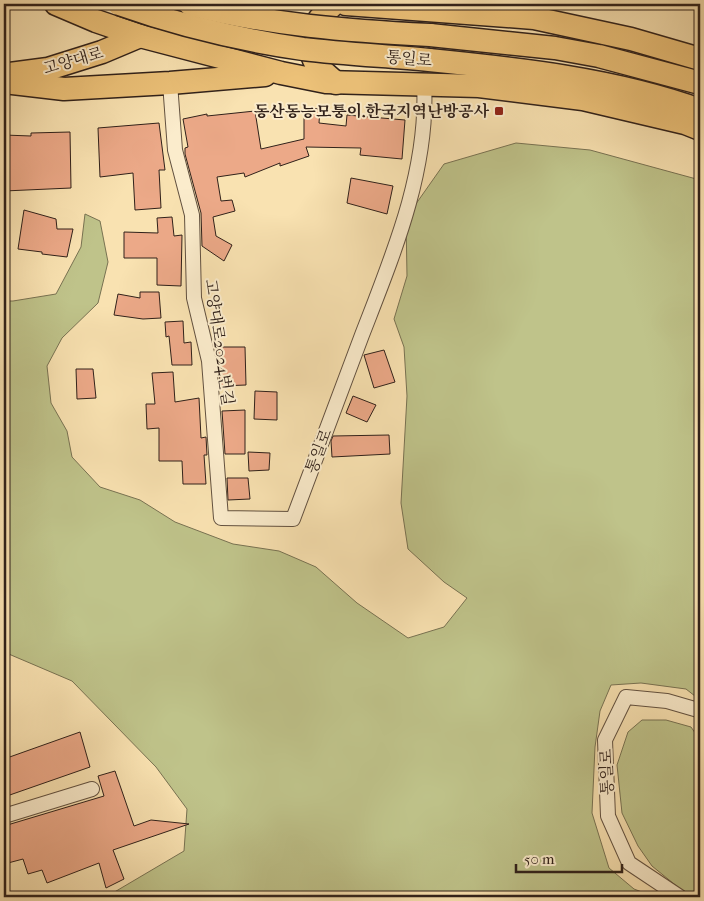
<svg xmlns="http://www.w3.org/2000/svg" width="704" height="901" viewBox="0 0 704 901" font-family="'IM FELL French Canon','Noto Serif KR',serif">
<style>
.green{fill:#bfc38a;stroke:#787252}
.building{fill:#eca988;stroke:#30211a}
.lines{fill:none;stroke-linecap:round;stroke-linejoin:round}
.street-casing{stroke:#625140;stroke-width:16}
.primary-casing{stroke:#30211a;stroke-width:25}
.street{stroke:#fbeccc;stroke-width:14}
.primary{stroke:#ecc178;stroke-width:22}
.primary-bridge-casing{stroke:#30211a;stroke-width:25;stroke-linecap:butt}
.primary-bridge{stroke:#ecc178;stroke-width:22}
.poi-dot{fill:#8f2418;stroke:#fbeccc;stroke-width:2}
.labels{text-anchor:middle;stroke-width:4;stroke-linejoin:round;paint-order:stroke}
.street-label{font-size:16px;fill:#30211a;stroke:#fbeccc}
.poi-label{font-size:16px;font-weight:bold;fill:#30211a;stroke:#fbeccc;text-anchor:end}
</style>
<rect width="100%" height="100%" fill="#f9e2b1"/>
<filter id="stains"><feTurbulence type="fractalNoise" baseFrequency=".004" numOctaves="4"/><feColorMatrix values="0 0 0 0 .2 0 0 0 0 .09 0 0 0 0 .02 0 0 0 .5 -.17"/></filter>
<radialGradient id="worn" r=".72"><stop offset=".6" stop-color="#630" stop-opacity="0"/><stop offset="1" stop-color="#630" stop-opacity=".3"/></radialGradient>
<g class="green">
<path d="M516 143 590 150 700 180V700L686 689 641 683 611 685 600 711 595 747 592 813 609 868 634 889 655 897H106L184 851 187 809 156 767 72 681 4 652V301H13L56 294 81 247 85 214 100 221 108 262 98 303 62 338 47 366 51 403 67 431 72 457 100 487 140 500 175 522 233 544 279 551 316 567 357 603 408 638 444 627 467 598 444 582 408 549 401 503 407 396 404 347 394 319 407 276 406 218 444 164Z"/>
<path d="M642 720H666L691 727 700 740V897H690L652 866 638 846 622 813 617 765 628 732Z"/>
</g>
<g class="building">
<path d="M304 108 320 109 319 123 346 126 347 115 405 120 402 159 360 155 361 148 306 147 309 156 280 166V163L245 177 244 173 217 177 221 201 232 200 235 211 213 217 216 236 232 245 224 261 202 246 201 213 185 154V148L188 147 183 119 207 114V116L255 111 261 149 304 139Z"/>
<path d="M159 123 165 170H159L161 208 135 210 133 173 100 177 98 128Z"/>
<path d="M70 132 71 188 4 191V135L31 136V133Z"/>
<path d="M351 178 393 186 387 214 347 203Z"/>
<path d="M24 210 56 219 57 229H73L67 257 42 254V252L18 249Z"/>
<path d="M172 217 174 236 182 235 181 286 157 285V258H124V232L158 233 157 218Z"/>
<path d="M140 292H159L161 318 143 319 114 315 118 294 140 298Z"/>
<path d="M183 321 184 343 191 342 192 365H172L169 336 166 337 165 322Z"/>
<path d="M218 347H245L246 385 220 386Z"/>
<path d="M384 350 395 382 374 388 364 355Z"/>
<path d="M76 369H93L96 398 77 399Z"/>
<path d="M173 372 175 402 199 398 201 438 206 437 207 455H204L206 484H183L182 461H159V428L147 429 146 404H155L152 373Z"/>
<path d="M255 391 277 392V420L254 419Z"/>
<path d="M353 396 376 405 367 422 346 413Z"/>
<path d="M245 410V454H225L222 411Z"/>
<path d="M389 435 390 454 332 457 331 441 333 436Z"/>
<path d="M248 452 270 453 269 470 249 471Z"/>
<path d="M227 478H248L250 499 228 500Z"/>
<path d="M80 732 90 767 4 797V759Z"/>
<path d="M115 771 134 826 151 820 189 824 113 850 124 879 106 888 99 863 47 883 42 870 28 874 23 859 8 863 4 851V826L104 796 98 776Z"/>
</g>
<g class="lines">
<g class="street-casing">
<g id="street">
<path d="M170 83 175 150 192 215 194 298 209 361 221 518 293 519C316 457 339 396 362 335 393 255 429 170 424 83"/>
<path d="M4 816 92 789"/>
<path d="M4 896 5 897"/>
<path d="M680 897 629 863 608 816 605 740 626 697 667 701 698 710 700 712"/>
</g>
</g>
<g class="primary-casing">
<g id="primary">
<path d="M56 4 96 21 140 36 281 73 326 82 479 86 583 99 685 123 700 129"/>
<path d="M334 4C317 19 303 35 314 60 317 68 329 76 336 83"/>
<path d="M346 4 534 18 631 39 700 59"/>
<path d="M430 35 555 48 599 56 700 83"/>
<path d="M429 60C520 69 614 79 700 110"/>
<path d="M10 74 48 69 102 52 140 36"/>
<path d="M4 82 64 89 170 83 265 75"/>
</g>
</g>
<use href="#street" class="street"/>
<use href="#primary" class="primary"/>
<g class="primary-bridge-casing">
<g id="primary-bridge">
<path d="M119 4C178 25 241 40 303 49 345 54 387 56 429 60"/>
<path d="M190 4C269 25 350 31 430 35"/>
</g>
</g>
<use href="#primary-bridge" class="primary-bridge"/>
</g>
<rect class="poi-dot" x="494" y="106" width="10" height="10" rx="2.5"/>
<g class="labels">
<g class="street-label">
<text transform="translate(409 58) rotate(5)" y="6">통일로</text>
<text transform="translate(73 60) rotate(-16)" y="6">고양대로</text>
<text transform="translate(220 342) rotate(82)" y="6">고양대로2024번길</text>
<text transform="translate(318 451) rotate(-69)" y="6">통일로</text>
<text transform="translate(606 772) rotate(-92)" y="6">통일로</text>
</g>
<g class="poi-label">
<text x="489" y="117">동산동능모퉁이.한국지역난방공사</text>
</g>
</g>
<rect width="704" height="901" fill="none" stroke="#f9e2b1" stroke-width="20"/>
<rect x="5" y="5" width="694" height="891" fill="none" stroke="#30211a" stroke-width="2.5"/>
<rect x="10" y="10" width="684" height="881" fill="none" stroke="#30211a"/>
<path d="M516 864v8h106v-8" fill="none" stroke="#30211a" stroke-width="2.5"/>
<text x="524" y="864" font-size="15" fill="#30211a" stroke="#fbeccc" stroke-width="4" paint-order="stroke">50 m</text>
<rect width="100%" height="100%" filter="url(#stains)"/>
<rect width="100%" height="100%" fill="url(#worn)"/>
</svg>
